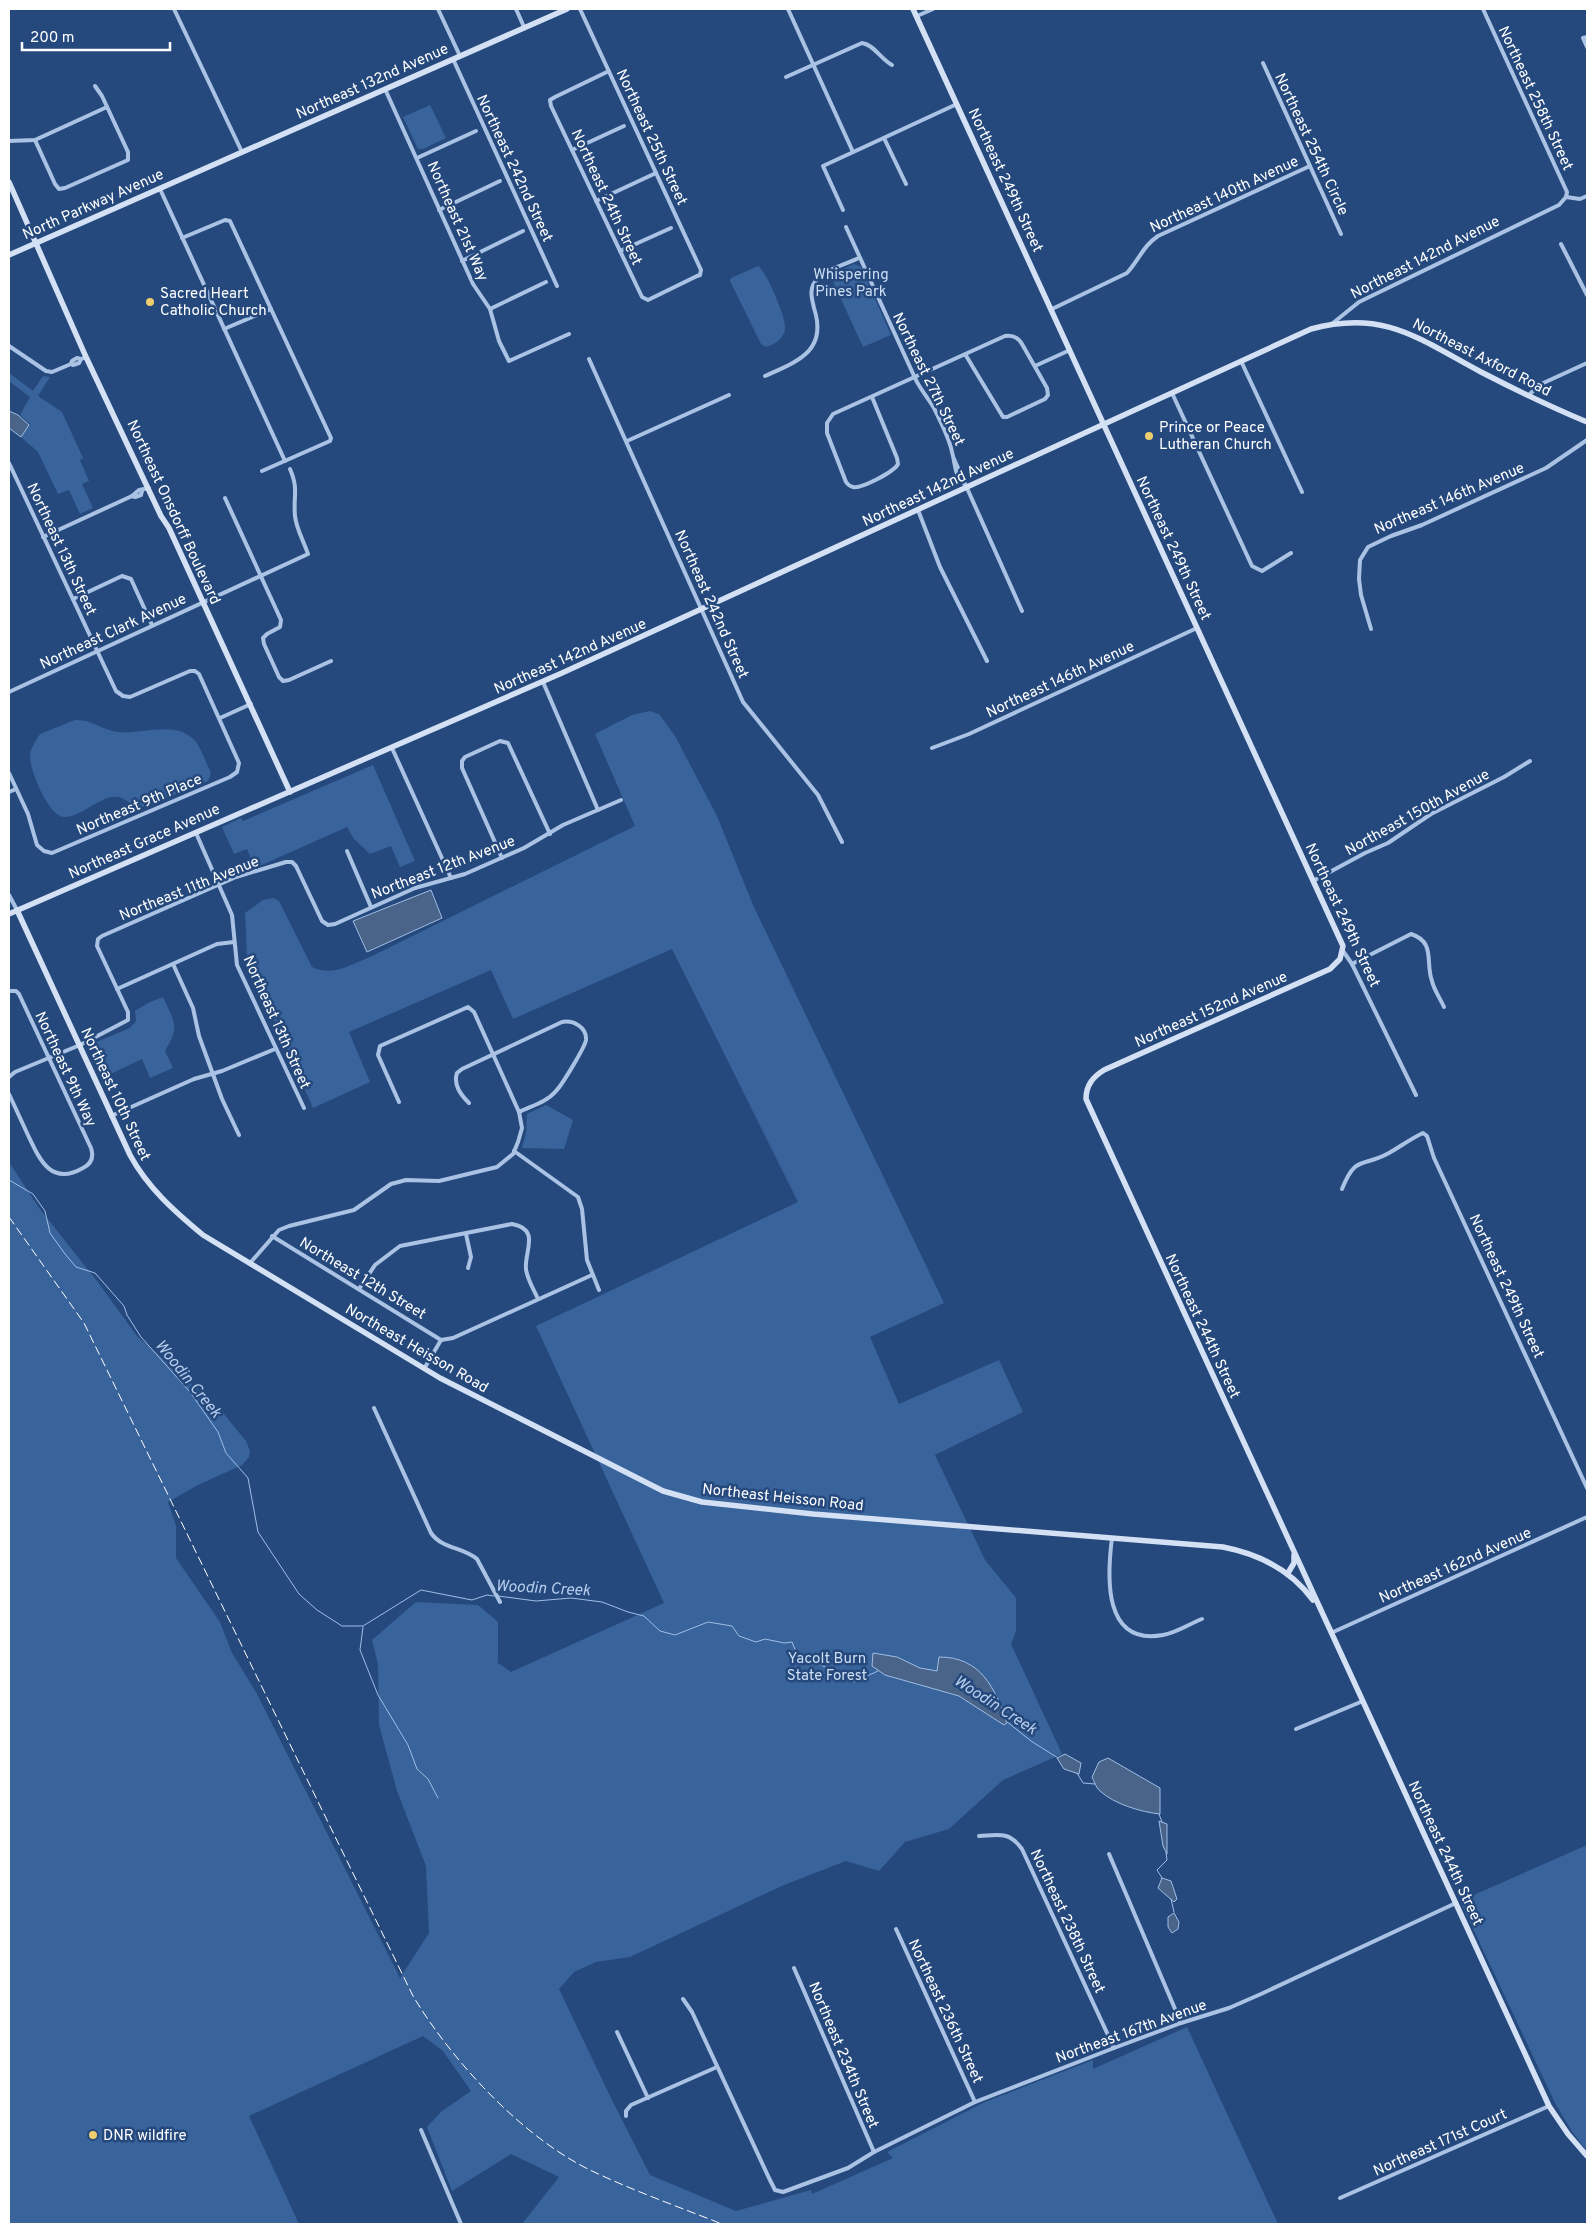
<svg xmlns="http://www.w3.org/2000/svg" width="1596" height="2233" viewBox="0 0 1596 2233" font-family="Overpass,sans-serif">
<style>
.green{fill:#39639b}
.water{fill:#496389;stroke:#9fbee6}
.lines{fill:none;stroke-linecap:round;stroke-linejoin:round}
.stream{stroke:#9fbee6;stroke-width:1}
.street{stroke:#aac3e5;stroke-width:4}
.secondary{stroke:#d4e1f5;stroke-width:5.5}
.rail{stroke:#fff;stroke-width:1;stroke-dasharray:9 4;stroke-linecap:butt}
.poi-dot{fill:#eecd6f;stroke:#25497d;stroke-width:2}
.labels{text-anchor:middle;stroke-width:5;stroke-linejoin:round;paint-order:stroke}
.street-label{font-size:15px;fill:#fff;stroke:#25497d}
.park-label{font-size:15px;fill:#cddef4;stroke:#25497d}
.poi-label{font-size:15px;fill:#fff;stroke:#25497d;text-anchor:start}
.water-label{font-size:16px;font-style:italic;fill:#b6cded;stroke:#25497d}
</style>
<rect width="100%" height="100%" fill="#25497d"/>
<g class="green">
<path d="M430 105 446 138 423 149H418L403 117Z"/>
<path d="M854 264 861 267 891 335 863 347 830 275Z"/>
<path d="M758 266C766 271 787 319 785 329 783 340 775 344 766 347L761 344 730 281 731 278Z"/>
<path d="M9 373 33 391 43 376 50 377 38 396 62 412 83 458 80 460 89 481 82 484 93 508 80 514 69 490 58 494 38 452 21 437 30 424 20 415 30 397 9 381Z"/>
<path d="M650 711 659 714 675 736 717 816 753 905 944 1303 870 1337 899 1404 999 1360 1023 1412 935 1455 985 1560 1016 1598V1631L1011 1644 1062 1754 1003 1780 949 1829 905 1842 879 1871 846 1861 784 1885 630 1957 596 1962 574 1972 559 1989 610 2096 650 2175 736 2211 811 2190 812 2194 893 2158 887 2152 985 2102 1093 2060V2069L1187 2027 1278 2224H522L559 2177 511 2154 452 2191 427 2127 442 2111 471 2091 443 2051 423 2036 249 2116 299 2224H9V1162L39 1208 97 1281 137 1336 219 1408 246 1441 250 1451 249 1457 242 1465 198 1485 168 1502 176 1526V1558L220 1622 232 1653 256 1692 400 1978 429 1933 426 1866 397 1791 379 1725 378 1664 372 1640 416 1602 478 1605 498 1622V1663L511 1672 664 1603 536 1326 798 1202 672 949 513 1019 491 970 349 1032 370 1082 313 1108 247 958 245 913 263 900 274 898 279 901 312 967C332 977 350 965 370 957L635 826 595 734 632 715Z"/>
<path d="M75 720C91 719 102 730 118 732 142 735 177 719 196 742 202 750 206 763 211 773L208 781 138 809C132 805 128 801 122 798 103 791 83 818 64 817 48 816 29 769 30 755 31 748 36 740 40 734Z"/>
<path d="M373 765 415 861 400 867 391 846 370 854 354 839 347 827 255 868 247 849 234 854 222 827 241 818 243 821Z"/>
<path d="M163 997C175 1023 180 1026 165 1051L173 1068 150 1078 142 1059 104 1077 92 1051 94 1043 130 1028 136 1021 135 1011 148 1003Z"/>
<path d="M546 1105 573 1120 564 1149 522 1148 526 1133 527 1114Z"/>
<path d="M1587 1845V2151L1573 2133 1556 2105 1460 1901Z"/>
</g>
<g class="water">
<path d="M9 411 18 415 29 425 21 437 9 428Z"/>
<path d="M431 890 442 918 367 952 353 921Z"/>
<path d="M873 1653 897 1657 920 1668 937 1671 939 1657C981 1657 995 1688 1007 1723L1004 1725 959 1696 885 1675 872 1666Z"/>
<path d="M1065 1754 1081 1763 1079 1774 1064 1769 1057 1758Z"/>
<path d="M1108 1758 1160 1788V1814C1141 1812 1114 1804 1100 1791 1096 1788 1094 1781 1092 1777L1099 1762Z"/>
<path d="M1159 1821 1167 1824V1854L1163 1846Z"/>
<path d="M1162 1878 1171 1881 1177 1899 1174 1902 1158 1888Z"/>
<path d="M1174 1913 1179 1922 1178 1929 1172 1933 1168 1927V1917Z"/>
</g>
<g class="lines">
<g class="stream">
<path d="M9 1180 33 1194 45 1211 50 1233 65 1254 76 1267 95 1273 124 1306 127 1315 141 1337 190 1392 218 1432 226 1453 248 1478 258 1532 299 1594 317 1610 342 1626H363L421 1590 472 1600 487 1595 494 1596"/>
<path d="M498 1596 536 1601 571 1598 602 1602 628 1612 644 1616 660 1631 675 1635 708 1622 732 1626 739 1636 756 1642 765 1639 784 1643 792 1642 796 1652 854 1682 878 1671"/>
<path d="M363 1627 360 1650 378 1695 408 1745 417 1769 428 1779 438 1798"/>
<path d="M1006 1721 1031 1741 1058 1758"/>
<path d="M1077 1773 1083 1783 1095 1784"/>
<path d="M1159 1814 1162 1822"/>
<path d="M1162 1878 1157 1870 1167 1860 1166 1853"/>
<path d="M1171 1899 1174 1912"/>
</g>
<g class="street">
<path d="M174 9 242 152"/>
<path d="M438 9 460 56"/>
<path d="M516 9 524 27"/>
<path d="M580 9 701 270 700 275 697 276 648 300 642 297 551 106 550 100 555 97 609 71"/>
<path d="M788 9 853 152"/>
<path d="M1483 9 1567 192 1566 197"/>
<path d="M917 16 933 9"/>
<path d="M1587 37 1583 38 1587 47"/>
<path d="M453 59 557 286"/>
<path d="M1263 63 1341 234"/>
<path d="M786 77 862 43C873 44 881 59 892 65"/>
<path d="M385 89 473 284 490 309 499 341 509 361 569 334"/>
<path d="M884 138 906 184"/>
<path d="M35 140 55 184 59 189 65 188 128 160V152L102 96 95 86"/>
<path d="M9 141 35 140 107 107"/>
<path d="M572 150 624 126"/>
<path d="M417 158 476 131"/>
<path d="M160 189 285 461"/>
<path d="M1566 197 1580 199 1587 196"/>
<path d="M596 201 656 173"/>
<path d="M439 210 500 181"/>
<path d="M843 210 823 166 957 104"/>
<path d="M846 227 915 378C920 389 928 398 934 408 940 421 949 437 952 452 957 470 952 471 967 487"/>
<path d="M182 238 225 220 230 221 331 438 330 441 262 471"/>
<path d="M1561 244 1587 295"/>
<path d="M620 251 671 228"/>
<path d="M462 261 523 231"/>
<path d="M490 309 546 282"/>
<path d="M1052 309 1127 273C1139 260 1143 246 1158 236L1310 166"/>
<path d="M1333 323 1359 302 1559 205 1566 197"/>
<path d="M224 329 271 309"/>
<path d="M9 346 46 371 52 372 71 364 72 361 77 358 81 359 86 357"/>
<path d="M589 359 743 702 818 795 842 842"/>
<path d="M1241 361 1302 492"/>
<path d="M71 364 73 365 79 363 81 359"/>
<path d="M1035 366 1070 350"/>
<path d="M765 376C798 361 828 351 814 308 812 299 809 290 815 282 823 270 846 264 859 258"/>
<path d="M1172 393 1252 566 1262 571 1291 553"/>
<path d="M1528 396 1539 385 1587 363"/>
<path d="M872 397 897 458 898 464C894 472 861 489 853 487 849 486 848 485 846 482L827 433V423L833 414 1005 336C1012 335 1018 337 1022 344L1047 388 1048 395 1045 399 1007 417H1003L965 354"/>
<path d="M627 441 729 395"/>
<path d="M954 459 1022 611"/>
<path d="M9 463 116 691 123 696 130 697 190 671H195L199 674 239 763 237 772 230 777 52 853 44 851 37 845 28 814 9 773"/>
<path d="M132 496 135 497 141 495 142 491"/>
<path d="M225 498 281 620 280 627 267 634 263 638 264 644 279 677 283 681 289 680 331 661"/>
<path d="M918 510 940 567 987 661"/>
<path d="M43 537 132 496 139 490 149 488"/>
<path d="M73 599 122 576 131 579 152 625"/>
<path d="M1371 629 1361 595 1359 579 1360 560 1368 547 1391 536 1422 525 1546 468 1587 440"/>
<path d="M543 682 598 810"/>
<path d="M9 692 308 554C304 542 296 528 295 516 293 495 299 490 290 469"/>
<path d="M220 718 251 704"/>
<path d="M392 748 451 878"/>
<path d="M932 748 969 734 1197 628"/>
<path d="M9 792 16 789"/>
<path d="M196 833 232 915 237 965 304 1108"/>
<path d="M347 851 371 907"/>
<path d="M502 858 462 768V761L465 757 500 741 508 743 550 834"/>
<path d="M1313 881 1365 853 1388 843 1431 814 1504 777 1530 761"/>
<path d="M9 895 17 910"/>
<path d="M1343 951 1352 964 1416 1095"/>
<path d="M173 964 193 1008 199 1036 222 1099 239 1135"/>
<path d="M1352 964 1411 934C1436 942 1425 962 1432 981 1434 990 1440 998 1444 1007"/>
<path d="M117 989 217 944 234 942"/>
<path d="M9 991H16L19 994 91 1148C94 1157 91 1164 83 1168 50 1187 39 1158 27 1133 21 1120 15 1107 9 1094"/>
<path d="M9 1077 15 1072 80 1045 128 1020V1012L97 946 98 939 102 936 236 877 286 862H292L296 866 322 921 328 925 335 924 415 888 465 874 524 848 563 825 621 800"/>
<path d="M469 1103C461 1095 453 1085 457 1073L462 1069 562 1022C573 1020 587 1027 586 1040 585 1047 562 1085 556 1091 547 1102 531 1106 519 1112"/>
<path d="M111 1116 194 1079 222 1071 275 1049"/>
<path d="M514 1151 578 1197 582 1209 587 1260 599 1290"/>
<path d="M1342 1189C1356 1154 1362 1168 1389 1153 1400 1147 1410 1139 1423 1133L1427 1136 1434 1158 1587 1488"/>
<path d="M466 1234 471 1257 468 1268"/>
<path d="M272 1236 441 1340"/>
<path d="M250 1263 279 1230 289 1226 354 1210 391 1184 406 1180 439 1181 497 1167 513 1154 518 1142 522 1128 519 1112 474 1012 468 1007 380 1046 378 1055 399 1102"/>
<path d="M359 1289 375 1265 400 1246 512 1224C541 1229 524 1252 526 1269 527 1279 534 1290 538 1299"/>
<path d="M441 1340 453 1338 592 1275"/>
<path d="M424 1369 441 1340"/>
<path d="M374 1408 431 1533C442 1549 463 1547 477 1559L500 1602"/>
<path d="M1112 1538C1107 1577 1103 1646 1163 1635 1176 1633 1189 1624 1202 1619"/>
<path d="M1331 1633 1587 1517"/>
<path d="M1296 1729 1363 1701"/>
<path d="M979 1836C999 1835 1009 1831 1022 1849L1114 2048"/>
<path d="M1109 1854 1181 2023"/>
<path d="M896 1929 975 2102"/>
<path d="M794 1968 874 2152"/>
<path d="M683 1999 692 2012 769 2178 775 2190 783 2192 848 2168 874 2152 975 2102 1114 2048 1181 2023 1229 2008 1261 1994 1456 1903"/>
<path d="M617 2032 648 2098"/>
<path d="M626 2116V2111L631 2105 717 2067"/>
<path d="M421 2130 461 2224"/>
<path d="M1340 2198 1549 2106"/>
</g>
<g class="secondary">
<path d="M913 9 1343 946 1340 959 1330 969 1104 1070C1093 1077 1086 1085 1086 1099L1549 2106 1568 2134 1587 2156"/>
<path d="M9 182 86 357 161 516 169 528 290 792"/>
<path d="M9 255 567 9"/>
<path d="M17 910 130 1155C148 1188 174 1211 203 1235L440 1378 663 1491 702 1502 813 1514 1223 1547C1259 1554 1290 1569 1313 1600"/>
<path d="M9 914 562 673 1311 329C1384 309 1419 339 1481 372 1516 390 1551 407 1587 422"/>
<path d="M1288 1573 1294 1563V1555"/>
</g>
<path class="rail" d="M9 1217 84 1323 413 1996C452 2061 523 2138 592 2171 634 2191 679 2207 722 2224"/>
</g>
<g class="poi-dot">
<circle cx="150" cy="302" r="5"/>
<circle cx="1149" cy="436" r="5"/>
<circle cx="93" cy="2135" r="5"/>
</g>
<g class="labels">
<g class="street-label">
<text transform="translate(372 81) rotate(-24)" y="5">Northeast 132nd Avenue</text>
<text transform="translate(1536 98) rotate(65)" y="5">Northeast 258th Street</text>
<text transform="translate(652 137) rotate(65)" y="5">Northeast 25th Street</text>
<text transform="translate(1312 144) rotate(65)" y="5">Northeast 254th Circle</text>
<text transform="translate(515 168) rotate(65)" y="5">Northeast 242nd Street</text>
<text transform="translate(1006 180) rotate(65)" y="5">Northeast 249th Street</text>
<text transform="translate(1224 194) rotate(-25)" y="5">Northeast 140th Avenue</text>
<text transform="translate(607 197) rotate(65)" y="5">Northeast 24th Street</text>
<text transform="translate(93 204) rotate(-24)" y="5">North Parkway Avenue</text>
<text transform="translate(458 221) rotate(66)" y="5">Northeast 21st Way</text>
<text transform="translate(1425 257) rotate(-27)" y="5">Northeast 142nd Avenue</text>
<text transform="translate(1482 357) rotate(27)" y="5">Northeast Axford Road</text>
<text transform="translate(929 379) rotate(64)" y="5">Northeast 27th Street</text>
<text transform="translate(938 487) rotate(-25)" y="5">Northeast 142nd Avenue</text>
<text transform="translate(1449 498) rotate(-23)" y="5">Northeast 146th Avenue</text>
<text transform="translate(174 512) rotate(65)" y="5">Northeast Onsdorff Boulevard</text>
<text transform="translate(1174 548) rotate(65)" y="5">Northeast 249th Street</text>
<text transform="translate(62 549) rotate(65)" y="5">Northeast 13th Street</text>
<text transform="translate(712 604) rotate(66)" y="5">Northeast 242nd Street</text>
<text transform="translate(113 631) rotate(-25)" y="5">Northeast Clark Avenue</text>
<text transform="translate(570 656) rotate(-24)" y="5">Northeast 142nd Avenue</text>
<text transform="translate(1060 679) rotate(-25)" y="5">Northeast 146th Avenue</text>
<text transform="translate(139 804) rotate(-23)" y="5">Northeast 9th Place</text>
<text transform="translate(1417 812) rotate(-29)" y="5">Northeast 150th Avenue</text>
<text transform="translate(144 841) rotate(-24)" y="5">Northeast Grace Avenue</text>
<text transform="translate(443 867) rotate(-21)" y="5">Northeast 12th Avenue</text>
<text transform="translate(189 888) rotate(-22)" y="5">Northeast 11th Avenue</text>
<text transform="translate(1343 915) rotate(65)" y="5">Northeast 249th Street</text>
<text transform="translate(1211 1009) rotate(-24)" y="5">Northeast 152nd Avenue</text>
<text transform="translate(277 1022) rotate(66)" y="5">Northeast 13th Street</text>
<text transform="translate(66 1069) rotate(65)" y="5">Northeast 9th Way</text>
<text transform="translate(116 1094) rotate(65)" y="5">Northeast 10th Street</text>
<text transform="translate(363 1278) rotate(31)" y="5">Northeast 12th Street</text>
<text transform="translate(1507 1286) rotate(65)" y="5">Northeast 249th Street</text>
<text transform="translate(1203 1326) rotate(65)" y="5">Northeast 244th Street</text>
<text transform="translate(417 1348) rotate(30)" y="5">Northeast Heisson Road</text>
<text transform="translate(783 1497) rotate(6)" y="5">Northeast Heisson Road</text>
<text transform="translate(1455 1565) rotate(-24)" y="5">Northeast 162nd Avenue</text>
<text transform="translate(1446 1853) rotate(65)" y="5">Northeast 244th Street</text>
<text transform="translate(1068 1921) rotate(65)" y="5">Northeast 238th Street</text>
<text transform="translate(946 2011) rotate(65)" y="5">Northeast 236th Street</text>
<text transform="translate(1131 2031) rotate(-20)" y="5">Northeast 167th Avenue</text>
<text transform="translate(844 2055) rotate(67)" y="5">Northeast 234th Street</text>
<text transform="translate(1440 2142) rotate(-24)" y="5">Northeast 171st Court</text>
</g>
<g class="park-label">
<text x="851" y="279">Whispering<tspan x="851" dy="17">Pines Park</tspan></text>
<text x="827" y="1663">Yacolt Burn<tspan x="827" dy="17">State Forest</tspan></text>
</g>
<g class="poi-label">
<text x="160" y="298">Sacred Heart<tspan x="160" dy="17">Catholic Church</tspan></text>
<text x="1159" y="432">Prince or Peace<tspan x="1159" dy="17">Lutheran Church</tspan></text>
<text x="103" y="2140">DNR wildfire</text>
</g>
<g class="water-label">
<text transform="translate(189 1378) rotate(51)" y="6">Woodin Creek</text>
<text transform="translate(543 1587) rotate(3)" y="6">Woodin Creek</text>
<text transform="translate(996 1704) rotate(33)" y="6">Woodin Creek</text>
</g>
</g>
<rect width="1596" height="2233" fill="none" stroke="#ffffff" stroke-width="20"/>
<path d="M22 42v8h148v-8" fill="none" stroke="#ffffff" stroke-width="2.5"/>
<text x="30" y="42" font-size="15" fill="#ffffff" stroke="#25497d" stroke-width="4" paint-order="stroke">200 m</text>
</svg>
